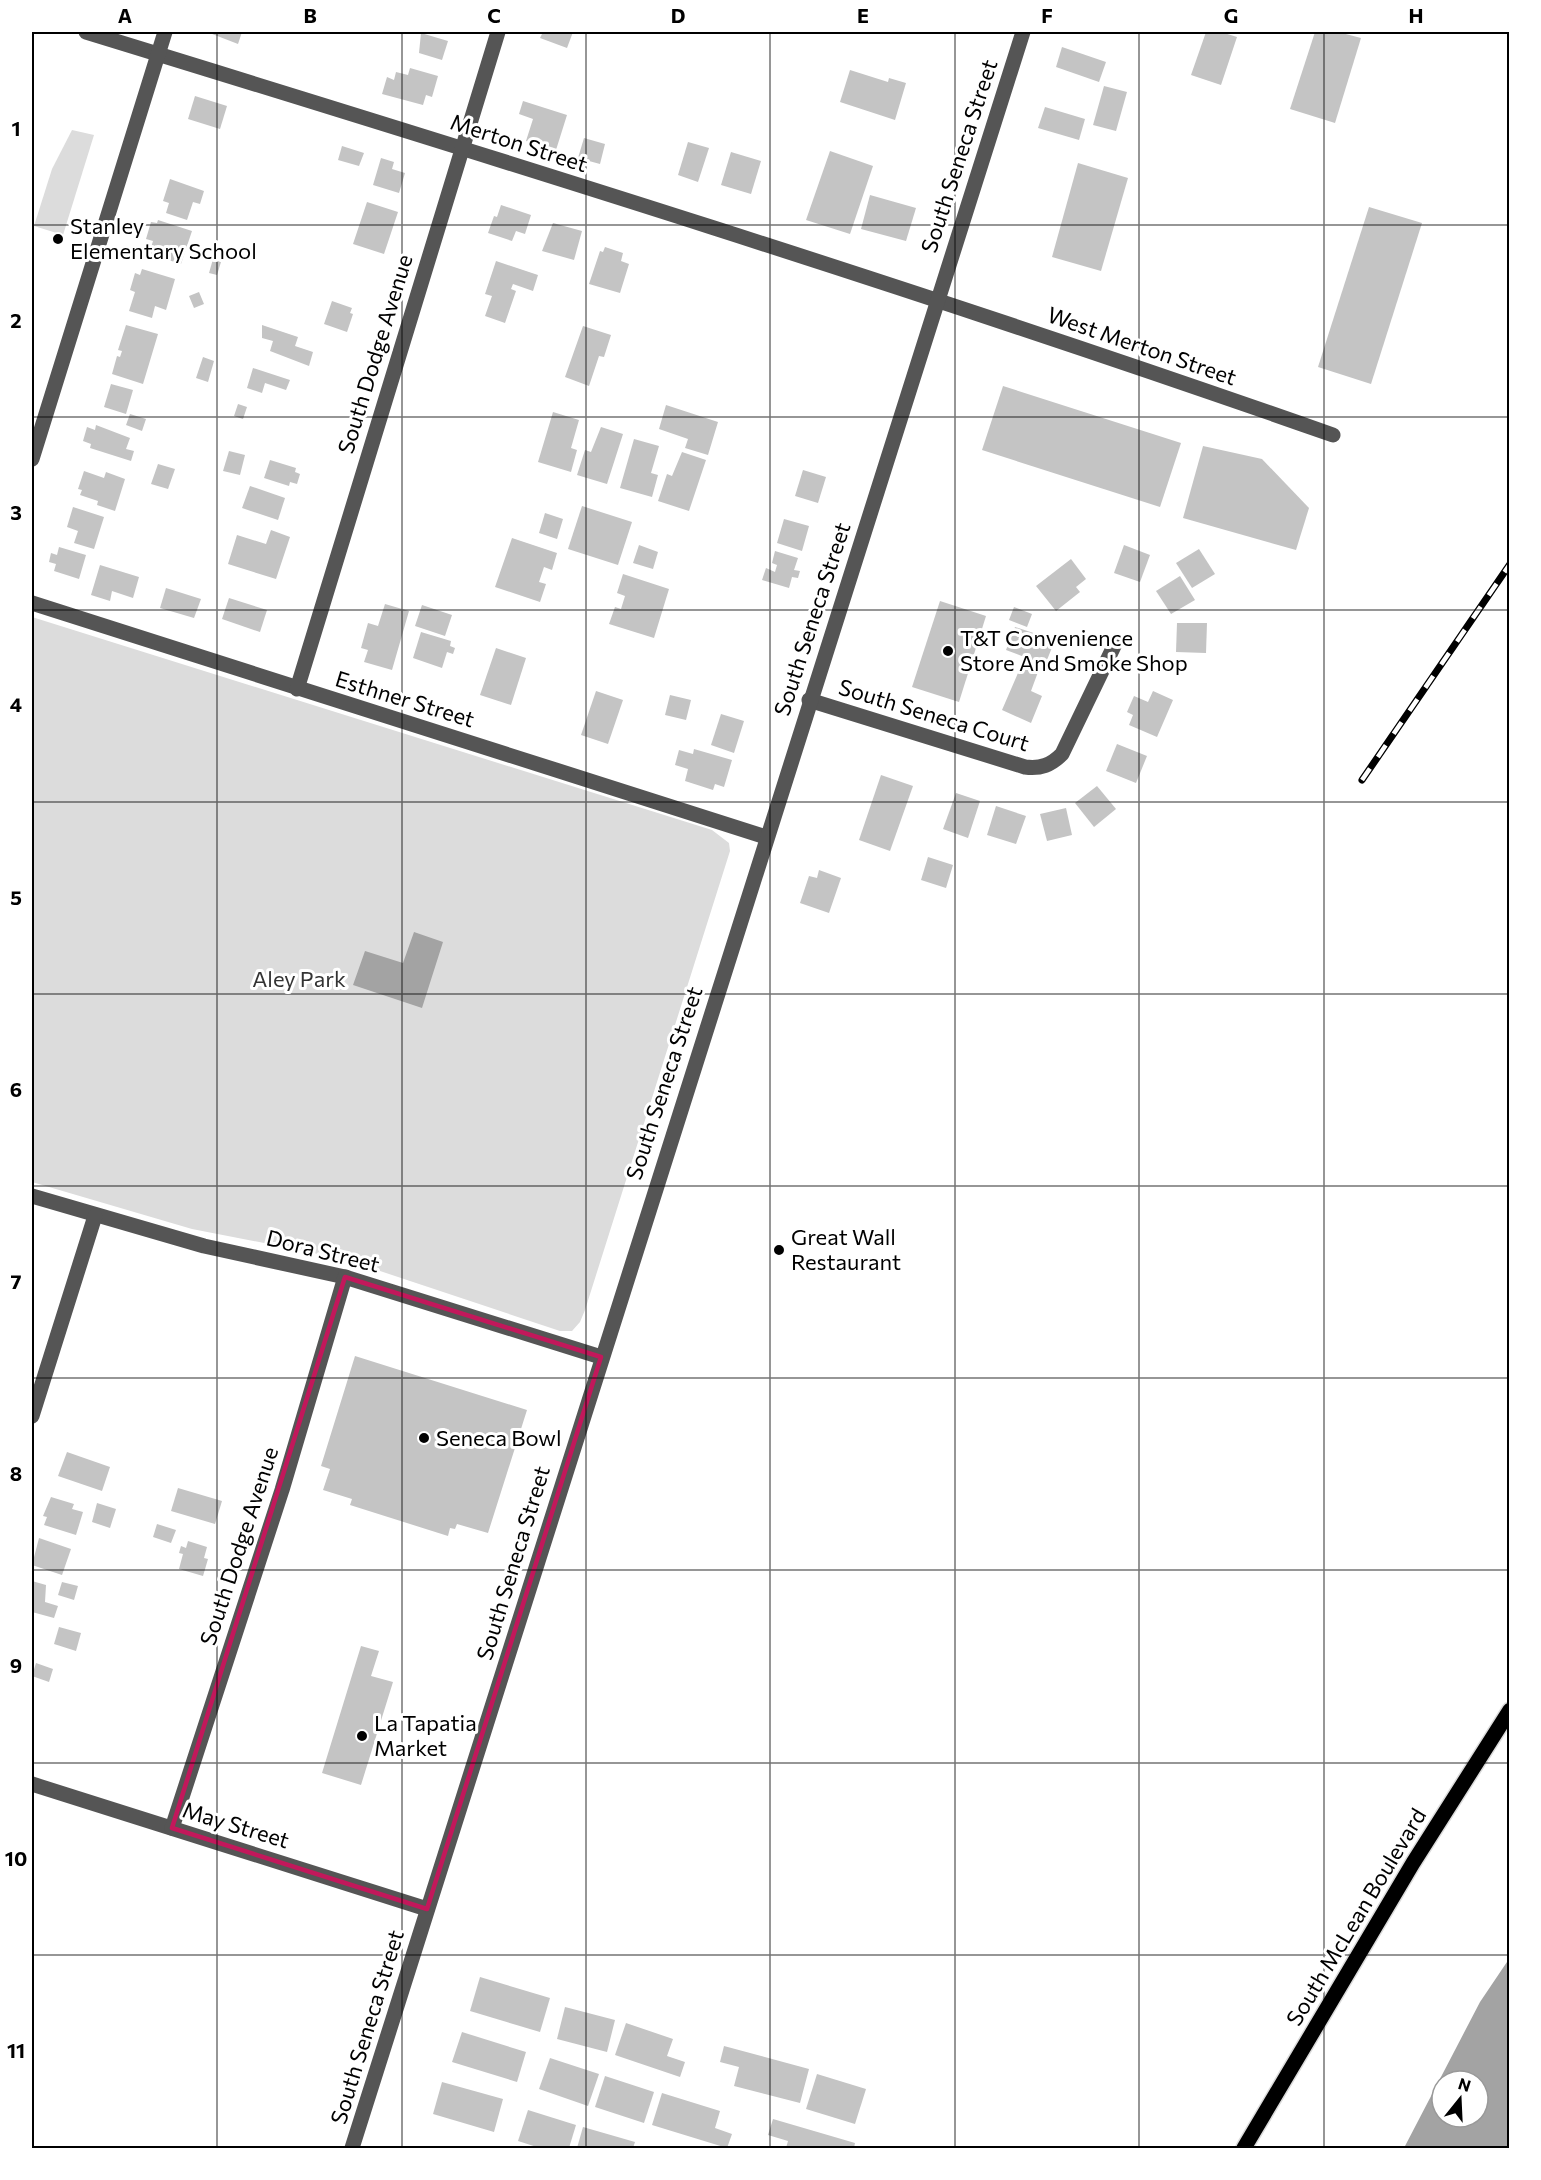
<svg xmlns="http://www.w3.org/2000/svg" width="1541" height="2180" viewBox="0 0 1541 2180" font-family="Commissioner,sans-serif">
<style>
.green{fill:#dcdcdc}
.water{fill:#a3a3a3;fill-rule:evenodd}
.building{fill:#c4c4c4}
.lines{fill:none;stroke-linecap:round;stroke-linejoin:round}
.major-casing{stroke:#dbdbdb;stroke-width:18}
.minor{stroke:#555;stroke-width:15}
.major{stroke:#000;stroke-width:15}
.rail-casing{stroke:#000;stroke-width:7}
.rail{stroke:#fff;stroke-width:4.5;stroke-dasharray:14;stroke-linecap:butt}
.marked{fill:none;stroke:#c2185b;stroke-width:4.5;stroke-linejoin:round}
.grid{fill:none;stroke:#000;stroke-width:1.5;stroke-opacity:0.55}
.poi-dot{fill:#000;stroke:#fff;stroke-width:2}
.labels{text-anchor:middle;stroke-width:6;stroke-linejoin:round;paint-order:stroke}
.street-label{font-size:22px;fill:#000;stroke:#fff}
.poi-label{font-size:22px;fill:#000;stroke:#fff;text-anchor:start}
.park-label{font-size:22px;fill:#333;stroke:#fff}
.neatline{fill:none;stroke:#000;stroke-width:2}
.grid-label{font-size:20px;text-anchor:middle;font-weight:bold;fill:#000}
</style>
<rect width="100%" height="100%" fill="#fff"/>
<g class="green">
<path d="M72 130 94 135 63 235 34 226 52 169Z"/>
<path d="M32 617 712 830 729 843 730 851 585 1310 580 1322 572 1331H560L365 1266 310 1252 192 1229 32 1182Z"/>
</g>
<g class="water">
<path d="M414 932 443 942 422 1008 353 985 365 951 403 963Z"/>
<path d="M1509 1959V2148H1404L1480 2002ZM1442 2081H1478V2117H1442Z"/>
</g>
<g class="building">
<path d="M207 32H242L238 44Z"/>
<path d="M543 32H573L567 48 540 38Z"/>
<path d="M1206 32H1221L1237 37 1221 85 1191 75Z"/>
<path d="M1315 32H1338L1361 38 1335 123 1290 109Z"/>
<path d="M421 33 448 41 442 60 419 53Z"/>
<path d="M1062 47 1106 62 1099 82 1056 67Z"/>
<path d="M410 68 438 76 432 97 426 95 423 105 382 94 387 77 394 80 396 72 408 75Z"/>
<path d="M850 70 888 82 889 78 906 83 895 120 840 102Z"/>
<path d="M1104 86 1127 92 1116 131 1093 125Z"/>
<path d="M195 96 227 106 220 129 188 119Z"/>
<path d="M523 101 567 115 556 150 526 141 533 119 519 114Z"/>
<path d="M1045 107 1085 119 1079 140 1038 128Z"/>
<path d="M584 138 605 144 600 164 578 158Z"/>
<path d="M688 142 709 148 698 182 678 175Z"/>
<path d="M342 146 364 153 359 166 338 160Z"/>
<path d="M830 151 873 166 850 234 806 220Z"/>
<path d="M731 152 761 161 751 194 721 185Z"/>
<path d="M381 158 394 162 392 169 405 173 399 193 373 185Z"/>
<path d="M1078 163 1128 178 1101 271 1052 257Z"/>
<path d="M170 179 204 191 200 204 193 202 187 220 166 213 169 203 163 201Z"/>
<path d="M870 195 916 208 906 241 861 229Z"/>
<path d="M367 202 398 212 384 254 353 244Z"/>
<path d="M501 205 531 215 525 234 516 231 512 241 488 233 494 216 497 217Z"/>
<path d="M1369 207 1422 223 1371 384 1318 367Z"/>
<path d="M158 220 192 231 181 264 149 254 153 241 146 239 151 222 157 223Z"/>
<path d="M553 223 582 231 574 260 542 251Z"/>
<path d="M605 247 623 253 621 261 629 264 620 293 589 284 600 251 603 252Z"/>
<path d="M213 259 221 262 217 275 209 273Z"/>
<path d="M496 261 538 275 533 291 513 284 511 289 516 291 505 323 485 316 492 296 485 294Z"/>
<path d="M142 269 175 279 166 310 155 306 152 318 129 311 135 292 130 290 135 273 140 275Z"/>
<path d="M199 292 204 304 194 308 189 296Z"/>
<path d="M332 301 352 308 350 313 353 314 347 332 324 324Z"/>
<path d="M126 325 158 334 143 384 112 374 117 356 120 357 122 351 118 350Z"/>
<path d="M262 325 298 337 295 346 313 352 309 366 270 351 273 341 262 338Z"/>
<path d="M583 326 611 335 604 357 599 356 589 386 565 377Z"/>
<path d="M203 357 214 361 208 382 196 378Z"/>
<path d="M253 368 290 380 286 390 265 383 262 393 247 388Z"/>
<path d="M111 384 133 390 126 414 104 407Z"/>
<path d="M1003 386 1181 443 1160 507 982 450Z"/>
<path d="M238 404 247 407 243 419 234 416Z"/>
<path d="M666 405 718 422 708 455 685 448 688 439 659 429Z"/>
<path d="M553 412 579 420 571 448 577 450 571 472 538 462Z"/>
<path d="M130 414 146 419 142 431 126 425Z"/>
<path d="M96 425 130 438 126 449 134 451 131 461 90 448 91 444 83 441 87 427 95 430Z"/>
<path d="M601 427 623 434 607 484 577 475 585 450 591 452Z"/>
<path d="M634 439 659 446 651 473 658 475 652 497 620 488Z"/>
<path d="M1203 446 1262 459 1309 508 1296 550 1183 518Z"/>
<path d="M229 451 245 455 240 475 223 471Z"/>
<path d="M682 452 706 460 689 511 658 501 667 474 672 476Z"/>
<path d="M270 460 296 468 295 472 300 474 297 484 290 482 289 486 264 478Z"/>
<path d="M158 464 175 469 168 489 151 484Z"/>
<path d="M803 470 826 477 818 503 795 496Z"/>
<path d="M84 471 104 478 106 472 125 479 115 511 97 505 98 501 80 495 82 490 78 489Z"/>
<path d="M250 486 285 498 278 520 242 508Z"/>
<path d="M582 506 632 522 618 565 568 549Z"/>
<path d="M73 507 104 517 94 549 74 543 78 531 67 527Z"/>
<path d="M545 513 563 519 557 539 539 533Z"/>
<path d="M784 519 809 526 802 551 777 543Z"/>
<path d="M271 530 290 537 276 579 228 564 237 535 266 544Z"/>
<path d="M512 538 557 553 552 570 544 567 539 582 546 584 540 602 495 587Z"/>
<path d="M639 545 658 552 653 569 633 563Z"/>
<path d="M1124 545 1150 555 1140 582 1114 573Z"/>
<path d="M59 547 86 555 79 579 54 571 56 564 49 562 51 553 57 555Z"/>
<path d="M1199 549 1215 574 1192 588 1176 563Z"/>
<path d="M775 551 798 558 794 570 800 571 798 578 792 577 789 588 762 580 766 568 775 572 777 565 772 563Z"/>
<path d="M1071 559 1086 579 1076 587 1080 592 1056 611 1036 586Z"/>
<path d="M100 565 139 577 133 598 112 591 110 601 91 595Z"/>
<path d="M623 574 669 589 654 638 609 624 615 607 621 609 625 596 617 593Z"/>
<path d="M1180 576 1195 600 1171 614 1156 591Z"/>
<path d="M166 588 201 599 194 618 160 608Z"/>
<path d="M229 598 267 610 260 632 222 619Z"/>
<path d="M940 601 986 616 959 702 912 687Z"/>
<path d="M385 604 409 611 392 670 364 662 368 650 361 648 368 623 378 626Z"/>
<path d="M422 605 452 615 445 636 415 626Z"/>
<path d="M1014 607 1032 614 1027 627 1009 620Z"/>
<path d="M1177 623H1207L1206 653 1176 652Z"/>
<path d="M1015 627 1055 640 1045 665 1006 650Z"/>
<path d="M421 632 451 641 450 646 455 648 453 654 447 652 442 668 413 658Z"/>
<path d="M496 648 526 658 511 705 480 695Z"/>
<path d="M1021 666 1038 672 1031 691 1042 696 1031 723 1002 710Z"/>
<path d="M596 691 623 700 608 744 581 735Z"/>
<path d="M1153 691 1173 700 1157 737 1129 725 1133 715 1127 712 1134 696 1148 702Z"/>
<path d="M670 695 691 700 686 720 665 715Z"/>
<path d="M721 714 744 721 734 753 711 745Z"/>
<path d="M1117 744 1147 756 1136 783 1106 771Z"/>
<path d="M694 749 732 760 724 787 715 784 713 790 685 781 688 769 675 765 679 750 693 754Z"/>
<path d="M881 775 913 786 890 851 859 840Z"/>
<path d="M1097 786 1116 809 1094 827 1075 803Z"/>
<path d="M956 793 980 801 968 838 943 829Z"/>
<path d="M996 806 1026 816 1016 844 987 835Z"/>
<path d="M1066 808 1072 835 1047 841 1040 814Z"/>
<path d="M928 857 953 865 946 888 921 880Z"/>
<path d="M819 870 841 878 829 913 800 903 809 876 817 878Z"/>
<path d="M355 1356 527 1410 488 1533 457 1524 455 1529 450 1528 448 1536 350 1505 352 1499 323 1490 330 1469 321 1466Z"/>
<path d="M67 1452 110 1467 102 1491 58 1476Z"/>
<path d="M178 1488 222 1501 215 1524 171 1511Z"/>
<path d="M51 1497 74 1504 72 1509 83 1512 76 1535 44 1525 47 1517 43 1516Z"/>
<path d="M97 1503 116 1509 110 1528 92 1522Z"/>
<path d="M157 1524 176 1530 171 1543 153 1537Z"/>
<path d="M39 1538 71 1549 62 1575 32 1565Z"/>
<path d="M188 1541 207 1547 204 1558 208 1559 203 1576 179 1569 183 1554 179 1553 181 1546 186 1548Z"/>
<path d="M32 1581 46 1585 45 1602 58 1606 54 1618 32 1612Z"/>
<path d="M62 1582 78 1586 74 1600 58 1595Z"/>
<path d="M59 1627 81 1633 76 1651 54 1644Z"/>
<path d="M361 1646 379 1651 371 1676 393 1682 361 1785 322 1773Z"/>
<path d="M36 1663 53 1669 49 1682 32 1676Z"/>
<path d="M480 1977 550 1998 540 2032 470 2011Z"/>
<path d="M565 2007 615 2020 607 2052 557 2039Z"/>
<path d="M626 2023 673 2039 667 2056 685 2062 680 2077 615 2055Z"/>
<path d="M462 2032 526 2052 517 2082 452 2062Z"/>
<path d="M724 2046 809 2069 800 2103 734 2086 739 2067 720 2062Z"/>
<path d="M550 2058 599 2074 588 2106 539 2089Z"/>
<path d="M817 2074 866 2089 855 2124 806 2109Z"/>
<path d="M605 2076 654 2092 644 2123 595 2107Z"/>
<path d="M442 2082 503 2099 494 2132 433 2114Z"/>
<path d="M662 2093 720 2111 715 2128 732 2134 727 2148 652 2125Z"/>
<path d="M528 2110 576 2125 569 2148H540L518 2141Z"/>
<path d="M773 2119 855 2143 854 2148H786L788 2141 768 2135Z"/>
<path d="M583 2127 635 2142 633 2148H577Z"/>
</g>
<g class="lines">
<g class="major-casing">
<path id="major" d="M1244 2148 1413 1863 1510 1710"/>
</g>
<g class="minor">
<path d="M86 32C503 160 921 290 1333 435"/>
<path d="M32 459 165 32"/>
<path d="M32 603 766 837"/>
<path d="M297 689 498 32"/>
<path d="M809 700 1025 767C1041 769 1051 765 1062 754L1116 642"/>
<path d="M32 1196 204 1246 345 1277 601 1357"/>
<path d="M32 1416 95 1216"/>
<path d="M32 1784 427 1909"/>
<path d="M172 1828 282 1490 345 1277"/>
<path d="M352 2148 1023 32"/>
</g>
<use href="#major" class="major"/>
<g class="rail-casing">
<path id="rail" d="M1362 780 1510 564"/>
</g>
<use href="#rail" class="rail"/>
</g>
<path class="marked" d="M345 1277 601 1357 427 1909 172 1828Z"/>
<path class="grid" d="M217 32V2148M402 32V2148M586 32V2148M770 32V2148M955 32V2148M1139 32V2148M1324 32V2148M32 225H1510M32 417H1510M32 610H1510M32 802H1510M32 994H1510M32 1186H1510M32 1378H1510M32 1570H1510M32 1763H1510M32 1955H1510"/>
<g class="poi-dot">
<circle cx="58" cy="239" r="6"/>
<circle cx="948" cy="651" r="6"/>
<circle cx="779" cy="1250" r="6"/>
<circle cx="424" cy="1438" r="6"/>
<circle cx="362" cy="1736" r="6"/>
</g>
<g class="labels">
<g class="street-label">
<text transform="translate(519 143) rotate(18)" y="8">Merton Street</text>
<text transform="translate(959 156) rotate(-72)" y="8">South Seneca Street</text>
<text transform="translate(1142 346) rotate(19)" y="8">West Merton Street</text>
<text transform="translate(375 354) rotate(-73)" y="8">South Dodge Avenue</text>
<text transform="translate(812 619) rotate(-72)" y="8">South Seneca Street</text>
<text transform="translate(405 699) rotate(17)" y="8">Esthner Street</text>
<text transform="translate(934 715) rotate(17)" y="8">South Seneca Court</text>
<text transform="translate(664 1083) rotate(-72)" y="8">South Seneca Street</text>
<text transform="translate(323 1251) rotate(14)" y="8">Dora Street</text>
<text transform="translate(239 1546) rotate(-72)" y="8">South Dodge Avenue</text>
<text transform="translate(513 1563) rotate(-73)" y="8">South Seneca Street</text>
<text transform="translate(236 1825) rotate(17)" y="8">May Street</text>
<text transform="translate(1356 1917) rotate(-59)" y="8">South McLean Boulevard</text>
<text transform="translate(367 2027) rotate(-73)" y="8">South Seneca Street</text>
</g>
<g class="poi-label">
<text x="70" y="234">Stanley<tspan x="70" dy="25">Elementary School</tspan></text>
<text x="960" y="646">T&amp;T Convenience<tspan x="960" dy="25">Store And Smoke Shop</tspan></text>
<text x="791" y="1245">Great Wall<tspan x="791" dy="25">Restaurant</tspan></text>
<text x="436" y="1446">Seneca Bowl</text>
<text x="374" y="1731">La Tapatia<tspan x="374" dy="25">Market</tspan></text>
</g>
<g class="park-label">
<text x="299" y="987">Aley Park</text>
</g>
</g>
<rect width="1541" height="2180" fill="none" stroke="#ffffff" stroke-width="66"/>
<g transform="translate(1460 2099) rotate(18)"><circle r="28" fill="#ffffff" stroke="#999999" stroke-width="1.5"/>
<path d="M0-4.5L10 22L0 15L-10 22Z" fill="#000000"/>
<text y="-9" font-size="16" font-weight="bold" text-anchor="middle" fill="#000000">N</text>
</g>
<rect x="33" y="33" width="1475" height="2114" class="neatline"/>
<g class="grid-label">
<text x="125" y="23">A</text>
<text x="310" y="23">B</text>
<text x="494" y="23">C</text>
<text x="678" y="23">D</text>
<text x="863" y="23">E</text>
<text x="1047" y="23">F</text>
<text x="1231" y="23">G</text>
<text x="1416" y="23">H</text>
<text x="16" y="136">1</text>
<text x="16" y="328">2</text>
<text x="16" y="520">3</text>
<text x="16" y="712">4</text>
<text x="16" y="905">5</text>
<text x="16" y="1097">6</text>
<text x="16" y="1289">7</text>
<text x="16" y="1481">8</text>
<text x="16" y="1673">9</text>
<text x="16" y="1866">10</text>
<text x="16" y="2058">11</text>
</g>
</svg>
